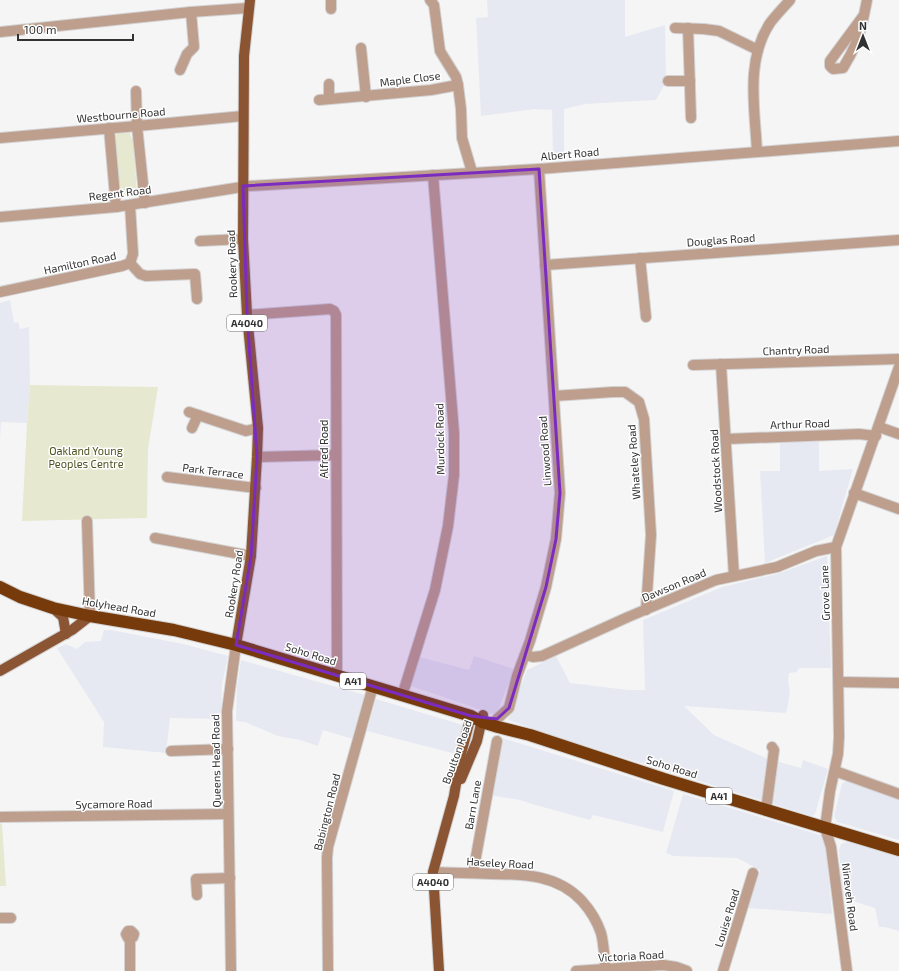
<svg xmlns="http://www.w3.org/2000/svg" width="899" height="971" viewBox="0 0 899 971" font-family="'Exo 2',sans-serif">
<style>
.built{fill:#e7e9f2}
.green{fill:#e6e9cf}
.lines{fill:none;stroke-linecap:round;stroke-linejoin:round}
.minor-casing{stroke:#d2d2d3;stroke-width:12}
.major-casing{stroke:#d2d2d3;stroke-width:12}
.highway-casing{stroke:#d2d2d3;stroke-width:14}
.minor{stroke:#be9e8c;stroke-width:10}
.major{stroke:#8b5533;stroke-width:10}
.highway{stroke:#773a0b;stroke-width:12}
.marked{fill:#7b2cbf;fill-opacity:0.2;stroke:#7b2cbf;stroke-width:3;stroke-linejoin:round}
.labels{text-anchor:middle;stroke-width:3;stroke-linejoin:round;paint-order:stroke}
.shield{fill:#fff;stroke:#707070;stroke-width:1}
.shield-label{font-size:10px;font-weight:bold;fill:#323232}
.street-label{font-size:11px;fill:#323232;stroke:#fff}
.park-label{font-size:11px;fill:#505321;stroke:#fff}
</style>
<rect width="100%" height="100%" fill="#f5f5f6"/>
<g class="built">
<path d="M487 0H625V37L665 25 666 82 656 100 585 104 564 109V158L553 159 552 110 535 109 481 116 476 18 488 17Z"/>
<path d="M10 300 14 323 18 322 20 329 29 327 30 385 27 423 1 422 0 441V303Z"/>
<path d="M780 442H819V471L853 469 834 535 765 563 760 471H780Z"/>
<path d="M827 556 831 668H800L798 669 797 672 789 673 788 680 790 692 787 710 785 713 684 706 714 735 768 759 801 768 803 760 828 769 815 814 812 816 567 740 508 720 527 670 556 656 570 683 628 690H645L643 620 722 587 777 574Z"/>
<path d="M104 630H111L183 644 228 656 222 685 221 719 170 718 166 753 103 747 104 722 57 648 66 644 77 649 85 642 101 641Z"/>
<path d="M474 656 514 669 499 708 493 714 411 686 419 657 469 670Z"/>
<path d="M241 660 365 695 353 739 323 730 318 746 300 740 278 736 245 722 236 721 237 687Z"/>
<path d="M376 699 463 725 456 754 367 731Z"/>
<path d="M499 737 674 791 663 832 593 815 590 820 532 804 520 800 489 795Z"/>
<path d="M849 779 899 797V840L837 822 834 816 842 784Z"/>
<path d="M683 794 823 836 825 838 832 914 747 908 760 870 737 858 674 856 666 853Z"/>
<path d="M847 842 899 857V931L885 927H879L875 908 843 898 839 850 841 844Z"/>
</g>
<g class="green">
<path d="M129 132 133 141 137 193C128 200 124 198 119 188L115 143V136L118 133Z"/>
<path d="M30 385 158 387 148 449 147 518 22 521 27 423Z"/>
<path d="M0 823 2 824 6 886H0Z"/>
</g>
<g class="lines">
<g class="minor-casing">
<g id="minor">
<path d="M331 0V9"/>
<path d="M430 0 434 5 440 51 456 77 458 85 461 109 462 138 472 172"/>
<path d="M864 15 830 61V66L833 69 843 68C853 52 861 34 864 15 865 10 866 5 867 0"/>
<path d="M675 28 704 29 719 31 758 50"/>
<path d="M688 28 691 118"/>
<path d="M0 32 191 12 248 8"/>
<path d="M361 48 366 97"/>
<path d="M180 70 187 54 194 47 191 12"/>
<path d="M668 81H690"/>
<path d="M329 84V99"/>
<path d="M136 91 137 126 145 203"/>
<path d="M319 100 431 90 458 85"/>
<path d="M109 128 116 207"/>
<path d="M0 138 137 126 243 116"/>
<path d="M757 152C755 109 745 61 770 23 776 15 783 8 790 0"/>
<path d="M0 217 116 207 248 186 539 169 899 141"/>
<path d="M200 241 243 239"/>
<path d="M640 258 646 317"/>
<path d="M130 263 140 274 146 276 195 274 197 299"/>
<path d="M545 265 899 240"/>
<path d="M0 292 122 266 130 263 133 254 130 205"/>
<path d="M247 315 330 309 334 311 336 315 337 676"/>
<path d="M721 364 734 576"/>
<path d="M693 365 899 359"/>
<path d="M554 396 613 392H625L639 402 644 419 651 535 646 610"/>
<path d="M189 412 246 431 258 428"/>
<path d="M879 427 899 434"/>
<path d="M192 428 198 415"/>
<path d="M726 439 859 434 876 436"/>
<path d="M257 457 336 455"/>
<path d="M167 477 256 488"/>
<path d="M854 493 899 509"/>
<path d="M87 521 90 616"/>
<path d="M155 538 251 556"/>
<path d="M525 655 533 657 542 656 628 617 716 580 777 567 816 551 836 547"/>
<path d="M839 682 899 683"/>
<path d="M402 696 435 590 448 526 454 475V433L433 175"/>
<path d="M497 719 509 708 517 676 530 641 546 587 556 539 560 493 539 169"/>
<path d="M171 751 228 749"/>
<path d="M835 771 899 794"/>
<path d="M766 810 774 750 772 747"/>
<path d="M0 817 228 814"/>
<path d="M433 872C453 873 472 873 491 874 525 874 558 875 582 901 590 910 597 921 601 933 604 944 604 957 606 969"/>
<path d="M473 873 497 741"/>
<path d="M197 895 196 879 230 878"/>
<path d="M0 918H11"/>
<path d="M128 931H131L134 934 133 937 128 938 126 934Z"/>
<path d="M130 971V938"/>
<path d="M231 971 227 711 236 645"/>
<path d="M328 971 327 858 328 847 373 686"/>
<path d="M576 971 663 965 676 967 687 971"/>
<path d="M723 971 753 873"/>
<path d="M847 971 831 847 825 828 830 791 838 754 839 737 836 547 899 367"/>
</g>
</g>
<g class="major-casing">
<g id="major">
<path d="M53 608 63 617 66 634"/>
<path d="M236 645 251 556 257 457 258 428 247 315 243 239 244 56 250 0"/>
<path d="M0 671 72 630 90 616"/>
<path d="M461 779 477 741 483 715"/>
<path d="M439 971 433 872 454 796 461 754 471 716"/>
</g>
</g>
<g class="highway-casing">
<path id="highway" d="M0 587 20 597 53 608 90 616 174 630 236 645 471 716 482 722 498 727 530 735 664 779 899 850"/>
</g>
<use href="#minor" class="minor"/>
<use href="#major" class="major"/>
<use href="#highway" class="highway"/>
</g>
<path class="marked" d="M539 169 560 493 556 539 546 587 509 708 497 719 471 716 236 645 251 556 257 457 247 315 243 186Z"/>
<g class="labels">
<g class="shield">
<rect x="227" y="315" width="40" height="16" rx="3"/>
<rect x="340" y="673" width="26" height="16" rx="3"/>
<rect x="706" y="788" width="26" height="16" rx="3"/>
<rect x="413" y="874" width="40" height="16" rx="3"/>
</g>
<g class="shield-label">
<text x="247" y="327">A4040</text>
<text x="353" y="685">A41</text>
<text x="719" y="800">A41</text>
<text x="433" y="886">A4040</text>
</g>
<g class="street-label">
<text transform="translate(410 79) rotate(-7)" y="4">Maple Close</text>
<text transform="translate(121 115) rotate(-5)" y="4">Westbourne Road</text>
<text transform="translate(570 154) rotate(-5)" y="4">Albert Road</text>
<text transform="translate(120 193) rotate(-7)" y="4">Regent Road</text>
<text transform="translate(721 240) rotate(-4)" y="4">Douglas Road</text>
<text transform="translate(80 263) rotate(-12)" y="4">Hamilton Road</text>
<text transform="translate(232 264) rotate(-92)" y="4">Rookery Road</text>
<text transform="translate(796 350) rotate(-2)" y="4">Chantry Road</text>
<text transform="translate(800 424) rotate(-2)" y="4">Arthur Road</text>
<text transform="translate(440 439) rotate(-91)" y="4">Murdock Road</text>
<text transform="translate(324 449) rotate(-90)" y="4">Alfred Road</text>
<text transform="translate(545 451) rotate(-94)" y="4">Linwood Road</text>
<text transform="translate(634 462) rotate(-94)" y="4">Whateley Road</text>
<text transform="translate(213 471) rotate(7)" y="4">Park Terrace</text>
<text transform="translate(716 471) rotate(-93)" y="4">Woodstock Road</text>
<text transform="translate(234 584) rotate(-81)" y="4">Rookery Road</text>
<text transform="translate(674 585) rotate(-23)" y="4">Dawson Road</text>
<text transform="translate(825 593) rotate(-92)" y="4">Grove Lane</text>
<text transform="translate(119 607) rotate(10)" y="4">Holyhead Road</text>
<text transform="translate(311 654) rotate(17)" y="4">Soho Road</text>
<text transform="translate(457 752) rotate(-70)" y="4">Boulton Road</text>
<text transform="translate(216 761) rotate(-91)" y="4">Queens Head Road</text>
<text transform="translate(672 767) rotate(17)" y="4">Soho Road</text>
<text transform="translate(114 804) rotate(-1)" y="4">Sycamore Road</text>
<text transform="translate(473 805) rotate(-80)" y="4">Barn Lane</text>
<text transform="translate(327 812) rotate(-76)" y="4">Babington Road</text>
<text transform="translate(500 863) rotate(3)" y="4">Haseley Road</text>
<text transform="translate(850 897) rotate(83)" y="4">Nineveh Road</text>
<text transform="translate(727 918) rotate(-73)" y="4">Louise Road</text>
<text transform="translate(631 956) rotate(-3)" y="4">Victoria Road</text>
</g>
<g class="park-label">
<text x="86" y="455">Oakland Young<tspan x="86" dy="13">Peoples Centre</tspan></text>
</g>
</g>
<g transform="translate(863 36)" stroke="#ffffff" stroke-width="3" paint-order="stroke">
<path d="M0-3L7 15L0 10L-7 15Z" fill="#323232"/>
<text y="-6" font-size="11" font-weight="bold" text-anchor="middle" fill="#323232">N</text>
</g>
<path d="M18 34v6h115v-6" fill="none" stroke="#323232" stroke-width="2"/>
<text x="24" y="34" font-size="12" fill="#323232" stroke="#ffffff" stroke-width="3" paint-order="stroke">100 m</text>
</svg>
